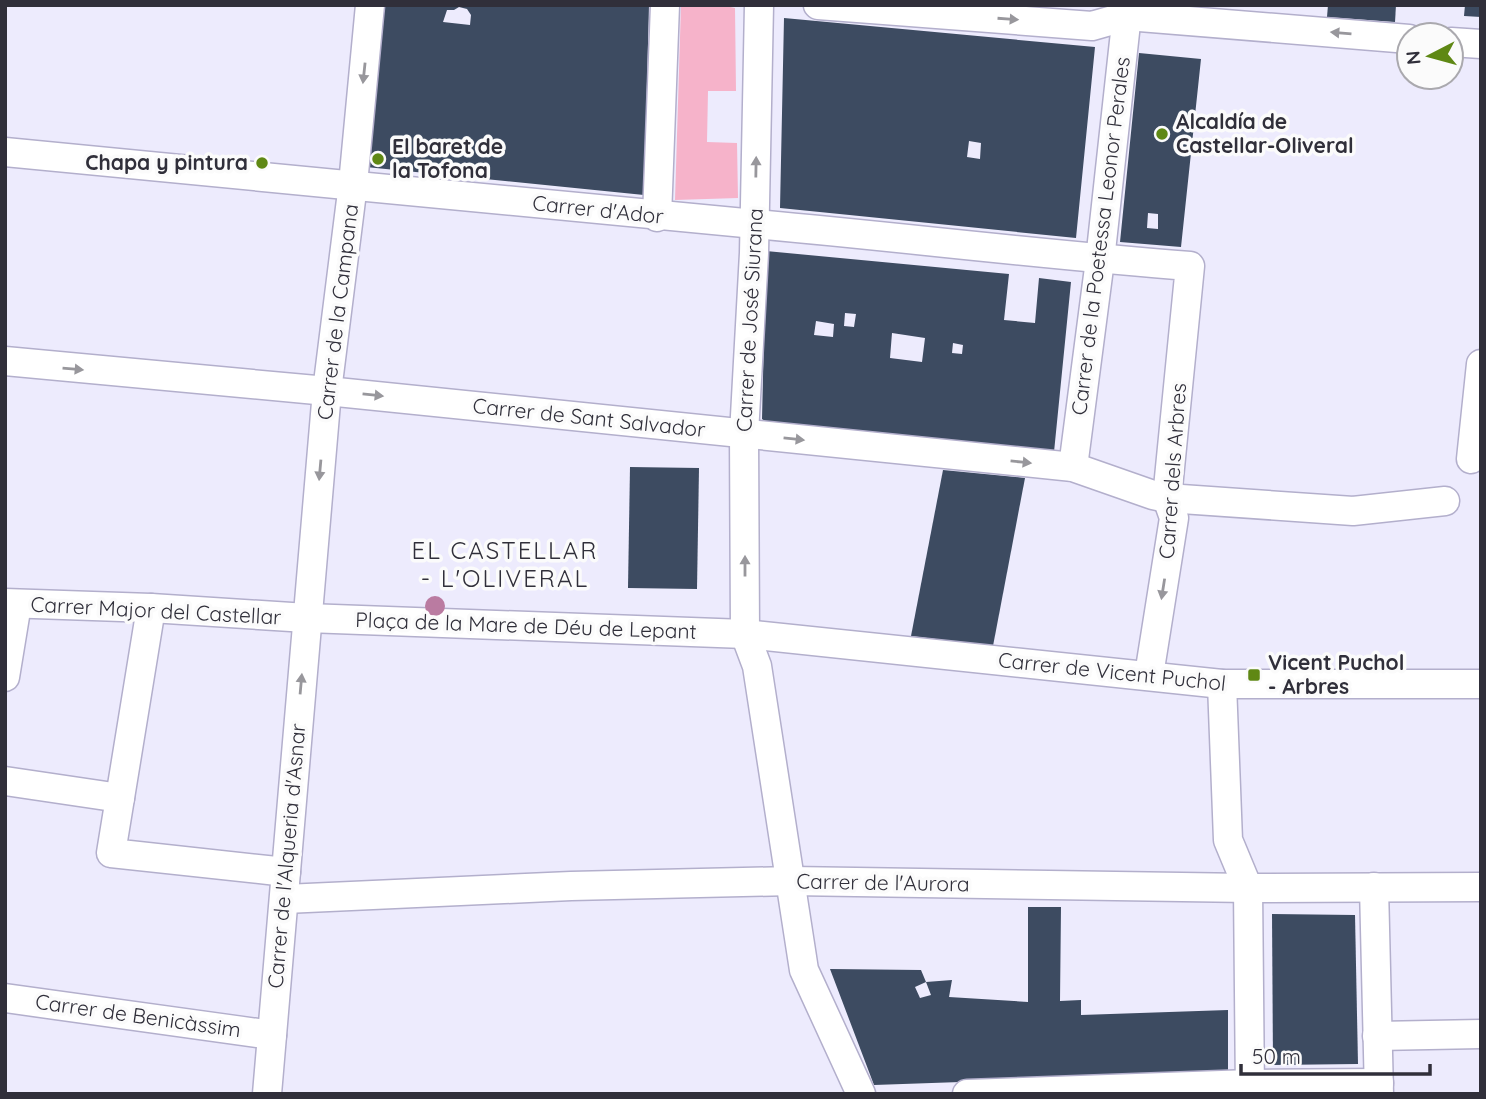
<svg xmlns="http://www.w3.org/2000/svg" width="1486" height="1099" viewBox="0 0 1486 1099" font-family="Quicksand,sans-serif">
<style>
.green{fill:#f6b3ca}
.building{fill:#3d4b61;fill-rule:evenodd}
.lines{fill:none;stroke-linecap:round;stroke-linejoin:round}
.minor-casing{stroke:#b3afcc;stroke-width:31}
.minor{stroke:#fff;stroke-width:28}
.tree{fill:#ba7ba1}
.oneway{fill:#98979c}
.poi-dot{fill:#5f8814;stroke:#fbfbfb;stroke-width:2.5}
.labels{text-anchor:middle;stroke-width:7;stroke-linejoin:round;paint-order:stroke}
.poi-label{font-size:21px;font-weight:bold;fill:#302f3a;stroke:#fbfbfb;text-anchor:start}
.street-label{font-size:21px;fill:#302f3a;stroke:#fbfbfb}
.quarter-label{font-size:24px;letter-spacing:2px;fill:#302f3a;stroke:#fbfbfb}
</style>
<rect width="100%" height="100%" fill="#edebfd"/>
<path class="green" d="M681 5H721L735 8 736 91H708L707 142 737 143 738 198 675 200Z"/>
<g class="building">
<path d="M382 5H649L644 195 366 167ZM459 7 467 9 471 15 470 25 443 22 447 10H454Z"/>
<path d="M1328 5H1396L1395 22 1327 17Z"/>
<path d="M1465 5H1481V17L1464 16Z"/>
<path d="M784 18 1095 47 1076 238 780 208ZM969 141 981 143 980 159 967 157Z"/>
<path d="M1139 53 1201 59 1181 247 1120 242ZM1148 213 1158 214V229L1147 228Z"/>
<path d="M766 251 1009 274 1004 320 1035 323 1039 278 1071 282 1054 452 766 422 762 419ZM845 313 856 314 854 327 844 326ZM816 321 834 324 833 337 814 335ZM892 333 925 338 922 362 890 358ZM953 343 963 345 962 354 952 353Z"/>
<path d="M630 467 699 468 697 589 628 588Z"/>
<path d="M943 470 1025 478 993 646 911 636Z"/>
<path d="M1028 907H1061L1060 1001 1081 1000V1015L1228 1010V1073L874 1085 830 969 921 970 926 982 915 987 920 998 931 995 926 982 952 980 949 997 1028 1002Z"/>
<path d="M1272 914 1355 915 1358 1064 1273 1065Z"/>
</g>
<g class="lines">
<g class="minor-casing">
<g id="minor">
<path d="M759 5 754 253 744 434 745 634 757 666 804 970 861 1094"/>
<path d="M818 5 1092 26 1127 16 1409 39"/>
<path d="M1451 42 1481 44"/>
<path d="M5 152C255 175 505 202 755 224 900 237 1045 255 1190 266L1167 498 1174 518 1149 675"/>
<path d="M657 217 665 5"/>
<path d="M5 361 327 391 1073 467 1153 495 1167 498 1353 511 1445 501"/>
<path d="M1471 459 1481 364"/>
<path d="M1073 467 1100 260 1128 5"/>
<path d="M5 603 151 608 307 618 745 634 1222 684H1481"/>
<path d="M151 608 111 853 286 872"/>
<path d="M5 677 17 604"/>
<path d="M1222 684 1228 840 1248 888 1250 1094"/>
<path d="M5 781 120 798"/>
<path d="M1374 887 1379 1094"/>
<path d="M285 899 571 886 791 881 1248 888 1481 887"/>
<path d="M5 998 272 1035"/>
<path d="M1377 1036 1481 1034"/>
<path d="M267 1094 327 391 353 184 370 5"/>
<path d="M967 1094 1250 1084 1379 1083"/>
</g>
</g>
<use href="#minor" class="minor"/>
</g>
<circle class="tree" cx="435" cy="606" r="10"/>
<defs><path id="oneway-solid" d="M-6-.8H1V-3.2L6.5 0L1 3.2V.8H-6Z" transform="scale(1.75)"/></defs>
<g class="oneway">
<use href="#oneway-solid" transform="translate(1008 19) rotate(4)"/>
<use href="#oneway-solid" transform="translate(1341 33) rotate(-175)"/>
<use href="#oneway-solid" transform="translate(364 73) rotate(96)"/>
<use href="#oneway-solid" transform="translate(756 167) rotate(-89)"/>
<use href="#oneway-solid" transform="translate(73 369) rotate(5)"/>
<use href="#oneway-solid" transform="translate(373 395) rotate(6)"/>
<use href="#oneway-solid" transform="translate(794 439) rotate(6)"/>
<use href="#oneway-solid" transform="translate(1021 462) rotate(6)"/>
<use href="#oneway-solid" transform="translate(320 470) rotate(95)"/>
<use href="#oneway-solid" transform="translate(745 566) rotate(-90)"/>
<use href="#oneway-solid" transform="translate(1163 589) rotate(99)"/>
<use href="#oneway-solid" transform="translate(301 684) rotate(-85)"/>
</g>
<g class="poi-dot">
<circle cx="1162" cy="134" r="7"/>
<circle cx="378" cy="159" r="7"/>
<circle cx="262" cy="163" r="7"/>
<rect x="1247" y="668" width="14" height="14" rx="3.5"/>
</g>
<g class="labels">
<g class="poi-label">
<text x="1176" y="129">Alcaldía de<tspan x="1176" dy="24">Castellar-Oliveral</tspan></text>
<text x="392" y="154">El baret de<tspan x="392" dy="24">la Tofona</tspan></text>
<text x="248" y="170" text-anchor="end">Chapa y pintura</text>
<text x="1268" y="670">Vicent Puchol<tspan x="1268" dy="24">- Arbres</tspan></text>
</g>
<g class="street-label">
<text transform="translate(598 210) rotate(6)" y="7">Carrer d'Ador</text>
<text transform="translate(1101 236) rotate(-83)" y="7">Carrer de la Poetessa Leonor Perales</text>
<text transform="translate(338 312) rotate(-83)" y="7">Carrer de la Campana</text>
<text transform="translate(750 320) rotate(-87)" y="7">Carrer de José Siurana</text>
<text transform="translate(589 418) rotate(6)" y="7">Carrer de Sant Salvador</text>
<text transform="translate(1173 471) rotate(-86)" y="7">Carrer dels Arbres</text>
<text transform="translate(156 611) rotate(3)" y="7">Carrer Major del Castellar</text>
<text transform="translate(526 626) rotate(2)" y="7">Plaça de la Mare de Déu de Lepant</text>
<text transform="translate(1112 672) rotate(6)" y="7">Carrer de Vicent Puchol</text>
<text transform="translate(287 856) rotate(-85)" y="7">Carrer de l'Alqueria d'Asnar</text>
<text transform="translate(883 883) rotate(1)" y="7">Carrer de l'Aurora</text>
<text transform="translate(138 1016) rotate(8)" y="7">Carrer de Benicàssim</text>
</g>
<g class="quarter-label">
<text x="505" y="559">EL CASTELLAR<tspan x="505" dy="28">- L'OLIVERAL</tspan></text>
</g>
</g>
<rect width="1486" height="1099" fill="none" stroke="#302f3a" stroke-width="14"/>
<g transform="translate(1430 56) rotate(264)"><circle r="33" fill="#fbfbfb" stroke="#aaa9ae" stroke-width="2"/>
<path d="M0-5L12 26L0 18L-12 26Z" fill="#5f8814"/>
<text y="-10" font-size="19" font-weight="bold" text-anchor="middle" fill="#302f3a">N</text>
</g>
<path d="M1241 1064v10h189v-10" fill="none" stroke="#302f3a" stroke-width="3.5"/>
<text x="1252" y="1064" font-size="21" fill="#302f3a" stroke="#fbfbfb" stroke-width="5" paint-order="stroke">50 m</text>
</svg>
